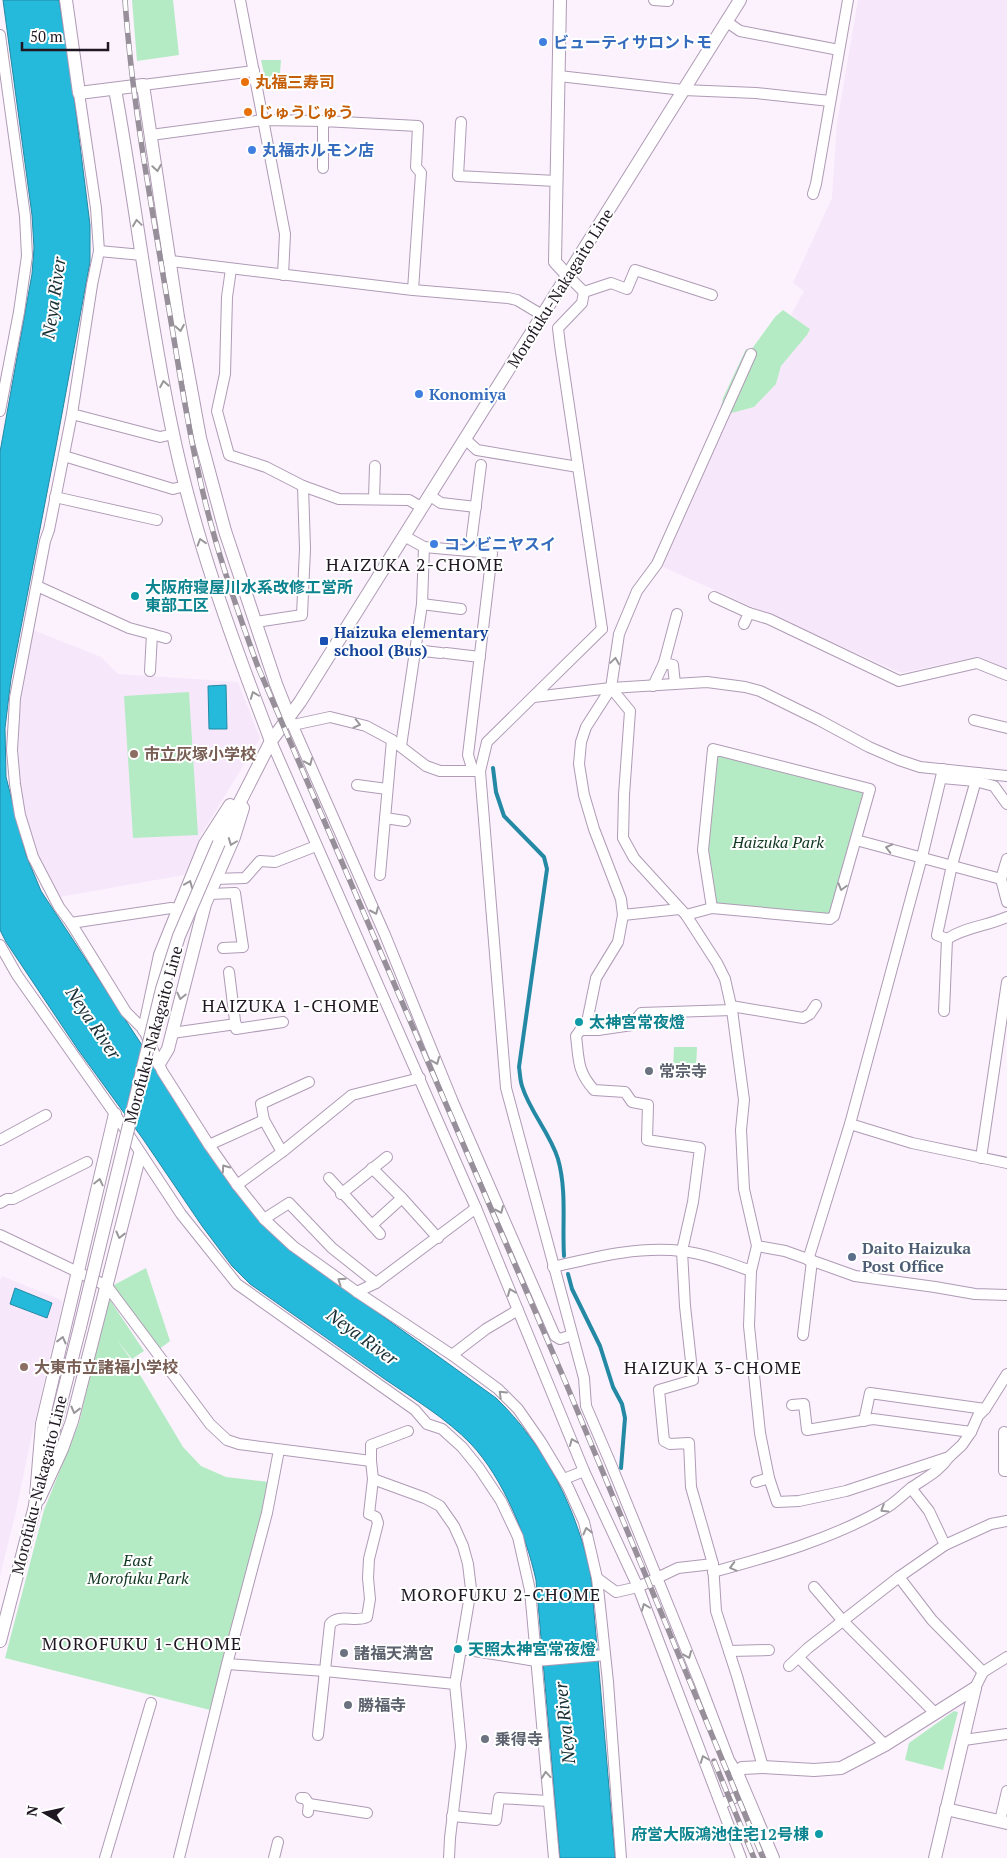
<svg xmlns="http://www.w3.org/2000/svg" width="1007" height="1858" viewBox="0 0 1007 1858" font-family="'PT Serif','Noto Sans JP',serif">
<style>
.built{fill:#f7e7fb}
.green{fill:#b5ebc4}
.water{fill:#25badc;stroke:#2389a4}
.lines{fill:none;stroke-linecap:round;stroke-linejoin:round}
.stream{stroke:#2389a4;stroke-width:4}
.minor-casing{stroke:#af9bb5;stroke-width:12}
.tertiary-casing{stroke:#af9bb5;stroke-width:14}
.minor{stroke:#fff;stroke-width:10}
.tertiary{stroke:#fff;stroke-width:12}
.rail-casing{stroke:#978f99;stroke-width:5.5}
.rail{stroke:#fff;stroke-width:4;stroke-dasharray:11;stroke-linecap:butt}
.tertiary-bridge-casing{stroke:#af9bb5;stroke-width:14;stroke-linecap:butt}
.tertiary-bridge{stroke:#fff;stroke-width:12}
.oneway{stroke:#9a979b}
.shop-dot{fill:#3f7fe0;stroke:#fff;stroke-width:2}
.food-dot{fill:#e8710a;stroke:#fff;stroke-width:2}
.culture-dot{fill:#0f9aa8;stroke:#fff;stroke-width:2}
.transit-dot{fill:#1a4fb4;stroke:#fff;stroke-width:2}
.education-dot{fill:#8d6e63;stroke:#fff;stroke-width:2}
.worship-dot{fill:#6b7280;stroke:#fff;stroke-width:2}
.service-dot{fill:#5c6f8a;stroke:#fff;stroke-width:2}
.labels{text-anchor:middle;stroke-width:4;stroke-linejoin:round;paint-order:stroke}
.shop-label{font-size:16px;font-weight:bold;fill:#366cbe;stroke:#fff;text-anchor:start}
.food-label{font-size:16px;font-weight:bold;fill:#c56008;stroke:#fff;text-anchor:start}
.street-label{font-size:16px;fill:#1f1721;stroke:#fff}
.culture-label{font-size:16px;font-weight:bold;fill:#0d838f;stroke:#fff;text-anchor:start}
.transit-label{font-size:16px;font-weight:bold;fill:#164399;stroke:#fff;text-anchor:start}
.education-label{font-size:16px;font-weight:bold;fill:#785e54;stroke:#fff;text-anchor:start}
.park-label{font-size:16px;font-style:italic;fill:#0f361e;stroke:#fff}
.worship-label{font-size:16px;font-weight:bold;fill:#5b616d;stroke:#fff;text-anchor:start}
.service-label{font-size:16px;font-weight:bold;fill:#4e5e75;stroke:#fff;text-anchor:start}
.water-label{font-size:18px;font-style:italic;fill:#182f36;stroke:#fff}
.neighbourhood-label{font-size:18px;letter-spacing:1px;fill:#1f1721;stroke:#fff}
</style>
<rect width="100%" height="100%" fill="#fbf2fd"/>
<g class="built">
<path d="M858 0H1007V670L976 657 901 673 663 567 728 414 754 407 776 384 781 366 807 335 810 329 791 315 804 291 793 283 832 198 837 123Z"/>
<path d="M33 630 101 657 118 674 238 682 260 738 201 835 184 875 59 897 35 847 24 810 19 784 18 717Z"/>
<path d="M2 1276 63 1301 32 1434 16 1511 0 1576V1281Z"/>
</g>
<g class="green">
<path d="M132 0H173L179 55 137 61Z"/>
<path d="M261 60H281L279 86 267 87Z"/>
<path d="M783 310 810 329 807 335 781 366 776 384 754 407 728 414 721 407 723 398 746 349 751 350 775 317Z"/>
<path d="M189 692 198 835 133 838 124 696Z"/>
<path d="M716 753 863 792 833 912 829 916 715 906 707 850Z"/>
<path d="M674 1047H697L696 1071 673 1070Z"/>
<path d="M146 1268 170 1341 158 1350 112 1286Z"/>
<path d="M110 1300 144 1351 132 1359 117 1340 130 1358 183 1447 201 1466 226 1477 269 1482 261 1518 210 1710 5 1658 44 1510 79 1423 103 1321 104 1305Z"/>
<path d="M954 1711 958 1712 943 1770 905 1760 909 1743Z"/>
</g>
<g class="water">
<path d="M3 0H59L72 81 90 225V262L56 446 11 679 5 728 6 777 26 855 41 891 248 1207 291 1250 496 1398C545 1445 578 1511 591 1577L615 1858H560L536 1580C526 1535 503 1478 471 1444 447 1419 414 1399 386 1380 341 1348 295 1316 250 1284L232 1266 202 1226 143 1139 79 1051 6 942 0 930V452L32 274 34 248 32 215Z"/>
<path d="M226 685 227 729H209L208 686Z"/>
<path d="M15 1288 52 1303 47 1318 10 1304Z"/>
</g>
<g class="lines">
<g class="stream">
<path d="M493 768 496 792 504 816 544 857 547 869 519 1067C520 1073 520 1080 522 1086 530 1112 550 1133 558 1159 567 1191 562 1224 564 1256"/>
<path d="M568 1274 572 1289 600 1346 613 1387 622 1404 625 1418 621 1468"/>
</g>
<g class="minor-casing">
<g id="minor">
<path d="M240 0 285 234 283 275"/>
<path d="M654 0 668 1"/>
<path d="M727 22 740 31 839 50"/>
<path d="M0 35 25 216 27 256 19 312 0 411"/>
<path d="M559 76 683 90 756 93 830 101"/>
<path d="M143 85 254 71"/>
<path d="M79 93 96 208 99 251 92 285 72 414 49 530 45 541 15 698 14 717 12 750 15 784 20 815 33 857 59 907 71 923 126 1012 144 1030 162 1071 209 1145 237 1185 264 1219 293 1246 357 1292 452 1355 498 1389 518 1409 541 1442 568 1487 584 1522 597 1578 608 1682 621 1858"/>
<path d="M461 122 458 176 556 181"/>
<path d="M151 135 263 120 323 121"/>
<path d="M323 168V121L418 126 416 167 421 173 413 290"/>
<path d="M813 194 816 184 848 0"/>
<path d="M99 251 142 255"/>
<path d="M171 261 413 290 508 298 517 300 542 315"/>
<path d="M231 269 227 297 225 374 217 411 229 455 266 467 303 486 339 499 409 500 421 507"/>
<path d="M568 276 584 292 582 303 558 328 560 345 602 629"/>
<path d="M584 292 611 283 627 289 635 270 712 295"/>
<path d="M751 354 657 564 637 591 619 634 611 688 586 727 581 742 579 764 584 795 594 829 621 899 623 915 618 942 596 978 587 1022 576 1036C579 1060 577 1071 594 1090L625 1092 632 1102 648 1105 647 1140 700 1148 693 1202 682 1251 685 1306 693 1380 659 1390 664 1441 670 1444 689 1443 691 1487 713 1564 716 1611 737 1676 763 1767"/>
<path d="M72 414 160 437 173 434"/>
<path d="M465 439 477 450 578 467"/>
<path d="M64 456 173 489 185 486"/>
<path d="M429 495 441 503 476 507"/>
<path d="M55 497 157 520"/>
<path d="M374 499 375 466"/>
<path d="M404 536 424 547 492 553 468 755 473 771"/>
<path d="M470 551 481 465"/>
<path d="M37 586 129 628 166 638"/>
<path d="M714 597 749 613 769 619 899 681 977 663 1007 675"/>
<path d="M422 604 461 609"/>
<path d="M256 622 302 615 305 549 303 486"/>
<path d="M744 624 749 613"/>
<path d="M602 629 487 742 480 771 506 1088 584 1378 586 1406 610 1462 699 1681 729 1760 737 1773"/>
<path d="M415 650 441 653"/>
<path d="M446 653 480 657"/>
<path d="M664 663 677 614"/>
<path d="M150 671 152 634"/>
<path d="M653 686 664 663 673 665 675 684"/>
<path d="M611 688 630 711 624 795 623 838 634 858 686 915 717 963 725 979 732 1010 744 1100 741 1130 744 1189 757 1246 751 1271 749 1326 760 1433 769 1478 777 1502 799 1501 846 1491 949 1457 962 1445 971 1432 978 1416 985 1409 1007 1374"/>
<path d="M534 697 611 688 707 682 745 687 760 691 819 720 869 747 899 760 920 767 1007 776"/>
<path d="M289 717 385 935 453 1102 555 1336 560 1339 572 1335"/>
<path d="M974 720 1007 728"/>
<path d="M293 725 330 717 366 726 392 740 426 766 440 771H479"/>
<path d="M271 741 476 1208 584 1471 638 1587 741 1858"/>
<path d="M401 746 422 604 424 547"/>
<path d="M942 778 975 781 994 786 1007 804"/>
<path d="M357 785 387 789"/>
<path d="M385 818 405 821"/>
<path d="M856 840 1001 879 1007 902"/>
<path d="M380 875 392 740"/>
<path d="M215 879 245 878 260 861 275 862 316 846"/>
<path d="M1001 879 1007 859"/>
<path d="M209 894 235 893 243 947 223 948"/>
<path d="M623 915 680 909"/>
<path d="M686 915 712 908 830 919 834 916 870 789 713 749 703 850 712 908"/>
<path d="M71 923 171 908 179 909"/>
<path d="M947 939C965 927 987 926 1007 917"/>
<path d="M0 945 17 975 115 1114 181 1214 237 1284 415 1410 427 1424 442 1429 462 1447 479 1468 501 1501 518 1537 530 1590 554 1858"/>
<path d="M229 972 236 1029 283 1022"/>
<path d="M731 1006 803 1018 810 1014 816 1005"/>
<path d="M944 1011 947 939 937 935 952 865 978 773"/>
<path d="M580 1030H598L632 1025 641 1013 732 1010"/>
<path d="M172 1033 236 1024"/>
<path d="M850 1124 912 1143 1007 1163"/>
<path d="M0 1140 46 1115"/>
<path d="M209 1145 264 1120"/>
<path d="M282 1152 264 1120 261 1104 309 1082"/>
<path d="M981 1158 1007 982"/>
<path d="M372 1168 402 1198 438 1238"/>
<path d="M329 1178 380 1234"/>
<path d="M237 1185 282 1152 352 1095 420 1078"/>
<path d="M341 1194 387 1157"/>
<path d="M0 1203 7 1199H13L87 1162"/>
<path d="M264 1219 289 1203 332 1248 376 1283"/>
<path d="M372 1225 402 1198"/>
<path d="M0 1235 107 1286 210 1424 227 1440 239 1444 371 1461"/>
<path d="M757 1246 785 1251 855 1276 935 1287 975 1294 1007 1295"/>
<path d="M808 1260 850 1124 922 857 943 769"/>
<path d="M553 1267C596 1257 638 1246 682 1251 706 1254 729 1263 751 1271"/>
<path d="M357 1292 376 1283 476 1208"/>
<path d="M803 1335 812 1261"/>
<path d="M452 1355 486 1329 518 1310"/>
<path d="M792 1405 804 1404 807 1430 873 1419 971 1432"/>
<path d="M864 1421 870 1393 985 1409"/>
<path d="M1004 1432V1471H1007"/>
<path d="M373 1479 425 1498 440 1506 454 1526 463 1546 468 1564 471 1589 455 1684 461 1746 450 1838 449 1858"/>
<path d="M564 1479 584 1471"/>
<path d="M756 1482 769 1478"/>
<path d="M911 1488 929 1511 945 1545"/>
<path d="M713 1572C772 1556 831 1539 884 1509 894 1504 902 1495 911 1488 925 1478 939 1472 949 1457"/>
<path d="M899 1577 932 1620 983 1672"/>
<path d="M597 1578 616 1592 638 1587 678 1568 713 1564"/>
<path d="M814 1587 843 1621 935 1713"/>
<path d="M462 1649 536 1661 605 1655"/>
<path d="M729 1651 769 1650"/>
<path d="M799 1658 885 1745"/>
<path d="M227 1664 325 1671 455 1684"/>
<path d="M789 1666 808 1648 899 1577 945 1545 991 1524 1007 1521"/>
<path d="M975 1688 983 1672 1007 1657"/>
<path d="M318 1735 330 1624C339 1613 355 1623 367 1617L370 1599 368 1578 369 1559 378 1523 376 1517 369 1514 373 1479 371 1461V1445L408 1431"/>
<path d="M964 1740 1007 1734"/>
<path d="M301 1798H305L309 1804 308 1812"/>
<path d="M309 1804 367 1813"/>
<path d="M721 1804 745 1793"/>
<path d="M452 1816 496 1820 499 1798 548 1801"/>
<path d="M1000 1821 1007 1791"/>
<path d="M105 1858 151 1703"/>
<path d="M179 1858 227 1664 267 1513 279 1450"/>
<path d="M274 1858 278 1842"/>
</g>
</g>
<g class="tertiary-casing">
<g id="tertiary">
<path d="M66 0 79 93 143 85 178 317 200 438 225 531 276 684 289 717"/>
<path d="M560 0 555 262 568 276"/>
<path d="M115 89C135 200 148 313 171 424 193 533 231 637 271 741"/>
<path d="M219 843 271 741 300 702 740 0"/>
<path d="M144 1030 160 955 205 844 230 805"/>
<path d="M159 1064 168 1049 205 904 234 837 243 808"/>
<path d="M45 1465 80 1327"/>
<path d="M39 1499 62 1449 72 1421 140 1154"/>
<path d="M35 1508 42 1424 115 1114"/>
<path d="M0 1641 36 1502"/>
<path d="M946 1809 1007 1823"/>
<path d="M773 1858 737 1773 742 1768 763 1767 814 1770 841 1768 885 1745 975 1688"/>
<path d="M935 1858 975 1688"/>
</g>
</g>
<use href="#minor" class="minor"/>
<use href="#tertiary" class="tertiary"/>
<g class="rail-casing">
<g id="rail">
<path d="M125 0C132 102 151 203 168 304 178 361 186 419 199 475 213 541 235 604 258 667L565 1381 763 1858"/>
<path d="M714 1761 754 1858"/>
</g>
</g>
<use href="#rail" class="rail"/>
<g class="tertiary-bridge-casing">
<path id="tertiary-bridge" d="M80 1327 162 989 179 936 219 843"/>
</g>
<use href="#tertiary-bridge" class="tertiary-bridge"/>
</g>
<defs><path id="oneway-chevron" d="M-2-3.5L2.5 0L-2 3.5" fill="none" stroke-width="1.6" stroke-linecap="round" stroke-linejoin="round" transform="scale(1.25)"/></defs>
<g class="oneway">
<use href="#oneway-chevron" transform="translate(157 168) rotate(81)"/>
<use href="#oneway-chevron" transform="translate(137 223) rotate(-98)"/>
<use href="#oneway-chevron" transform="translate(180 328) rotate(80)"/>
<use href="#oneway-chevron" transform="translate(164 384) rotate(-100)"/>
<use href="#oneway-chevron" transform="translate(201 542) rotate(-107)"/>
<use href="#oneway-chevron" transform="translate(615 661) rotate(-82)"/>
<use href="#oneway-chevron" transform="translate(254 695) rotate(-111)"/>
<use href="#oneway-chevron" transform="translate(357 724) rotate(14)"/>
<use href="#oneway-chevron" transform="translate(309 762) rotate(67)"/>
<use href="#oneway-chevron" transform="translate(232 842) rotate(111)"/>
<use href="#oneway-chevron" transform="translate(889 848) rotate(-166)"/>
<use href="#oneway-chevron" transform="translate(189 884) rotate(-68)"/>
<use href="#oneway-chevron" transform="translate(842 887) rotate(106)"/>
<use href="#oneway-chevron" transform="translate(375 911) rotate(66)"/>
<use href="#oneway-chevron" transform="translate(181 996) rotate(103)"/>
<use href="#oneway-chevron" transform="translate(436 1061) rotate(68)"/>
<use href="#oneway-chevron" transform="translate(225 1168) rotate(-125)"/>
<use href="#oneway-chevron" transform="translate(99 1182) rotate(-77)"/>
<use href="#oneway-chevron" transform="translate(500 1210) rotate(66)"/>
<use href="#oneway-chevron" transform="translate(120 1235) rotate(104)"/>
<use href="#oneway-chevron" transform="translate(341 1281) rotate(-145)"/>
<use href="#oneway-chevron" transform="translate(511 1292) rotate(-112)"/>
<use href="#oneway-chevron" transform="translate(62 1340) rotate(-76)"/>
<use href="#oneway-chevron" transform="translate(502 1394) rotate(-136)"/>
<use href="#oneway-chevron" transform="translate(75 1410) rotate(104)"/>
<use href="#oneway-chevron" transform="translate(573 1442) rotate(-112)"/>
<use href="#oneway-chevron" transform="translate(884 1509) rotate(148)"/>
<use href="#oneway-chevron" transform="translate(587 1531) rotate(-104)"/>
<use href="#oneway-chevron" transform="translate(733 1567) rotate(165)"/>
<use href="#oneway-chevron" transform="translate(645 1607) rotate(-111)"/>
<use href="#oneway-chevron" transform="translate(688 1655) rotate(68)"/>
<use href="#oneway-chevron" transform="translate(704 1759) rotate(-111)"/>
<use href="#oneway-chevron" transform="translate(546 1775) rotate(-95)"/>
</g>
<g class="shop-dot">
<circle cx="543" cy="42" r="5"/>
<circle cx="252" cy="150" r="5"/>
<circle cx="419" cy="394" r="5"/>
<circle cx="434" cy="544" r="5"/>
</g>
<g class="food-dot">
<circle cx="245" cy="82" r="5"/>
<circle cx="248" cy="112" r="5"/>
</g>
<g class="culture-dot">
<circle cx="135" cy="596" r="5"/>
<circle cx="579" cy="1022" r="5"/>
<circle cx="458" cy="1649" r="5"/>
<circle cx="819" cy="1834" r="5"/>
</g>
<rect class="transit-dot" x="319" y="636" width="10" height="10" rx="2.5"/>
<g class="education-dot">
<circle cx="134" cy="754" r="5"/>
<circle cx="24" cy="1367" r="5"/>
</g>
<g class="worship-dot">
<circle cx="649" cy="1071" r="5"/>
<circle cx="344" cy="1653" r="5"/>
<circle cx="348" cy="1705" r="5"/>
<circle cx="485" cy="1739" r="5"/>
</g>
<circle class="service-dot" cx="852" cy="1257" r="5"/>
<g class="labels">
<g class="shop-label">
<text x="553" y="48">ビューティサロントモ</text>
<text x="262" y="156">丸福ホルモン店</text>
<text x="429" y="400">Konomiya</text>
<text x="444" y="550">コンビニヤスイ</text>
</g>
<g class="food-label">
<text x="255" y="88">丸福三寿司</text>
<text x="258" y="118">じゅうじゅう</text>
</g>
<g class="street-label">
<text transform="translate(560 288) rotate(-58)" y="6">Morofuku-Nakagaito Line</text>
<text transform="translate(153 1035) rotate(-75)" y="6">Morofuku-Nakagaito Line</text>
<text transform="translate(39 1485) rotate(-76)" y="6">Morofuku-Nakagaito Line</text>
</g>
<g class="culture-label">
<text x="145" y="593">大阪府寝屋川水系改修工営所<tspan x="145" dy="18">東部工区</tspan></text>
<text x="589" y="1028">太神宮常夜燈</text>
<text x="468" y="1655">天照太神宮常夜燈</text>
<text x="809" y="1840" text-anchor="end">府営大阪鴻池住宅12号棟</text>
</g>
<g class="transit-label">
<text x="334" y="638">Haizuka elementary<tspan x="334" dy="18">school (Bus)</tspan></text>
</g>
<g class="education-label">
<text x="144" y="760">市立灰塚小学校</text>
<text x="34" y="1373">大東市立諸福小学校</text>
</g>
<g class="park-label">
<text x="778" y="848">Haizuka Park</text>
<text x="138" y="1566">East<tspan x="138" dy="18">Morofuku Park</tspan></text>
</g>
<g class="worship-label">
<text x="659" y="1077">常宗寺</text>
<text x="354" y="1659">諸福天満宮</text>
<text x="358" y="1711">勝福寺</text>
<text x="495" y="1745">乗得寺</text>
</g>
<g class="service-label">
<text x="862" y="1254">Daito Haizuka<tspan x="862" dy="18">Post Office</tspan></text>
</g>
<g class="water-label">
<text transform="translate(54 298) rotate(-82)" y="6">Neya River</text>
<text transform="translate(93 1023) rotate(56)" y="6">Neya River</text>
<text transform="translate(362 1337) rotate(36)" y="6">Neya River</text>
<text transform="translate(565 1723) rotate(-96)" y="6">Neya River</text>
</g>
<g class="neighbourhood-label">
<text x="415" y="571">HAIZUKA 2-CHOME</text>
<text x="291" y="1012">HAIZUKA 1-CHOME</text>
<text x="713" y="1374">HAIZUKA 3-CHOME</text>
<text x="501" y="1601">MOROFUKU 2-CHOME</text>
<text x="142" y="1650">MOROFUKU 1-CHOME</text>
</g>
</g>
<g transform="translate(45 1813) rotate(279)" stroke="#ffffff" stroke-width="4" paint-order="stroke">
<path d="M0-4L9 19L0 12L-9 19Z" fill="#1f1721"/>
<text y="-8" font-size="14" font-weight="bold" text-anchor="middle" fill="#1f1721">N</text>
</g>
<path d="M22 42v8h86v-8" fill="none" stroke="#1f1721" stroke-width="2.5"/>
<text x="30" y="42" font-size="15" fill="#1f1721" stroke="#ffffff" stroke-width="4" paint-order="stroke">50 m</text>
</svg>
